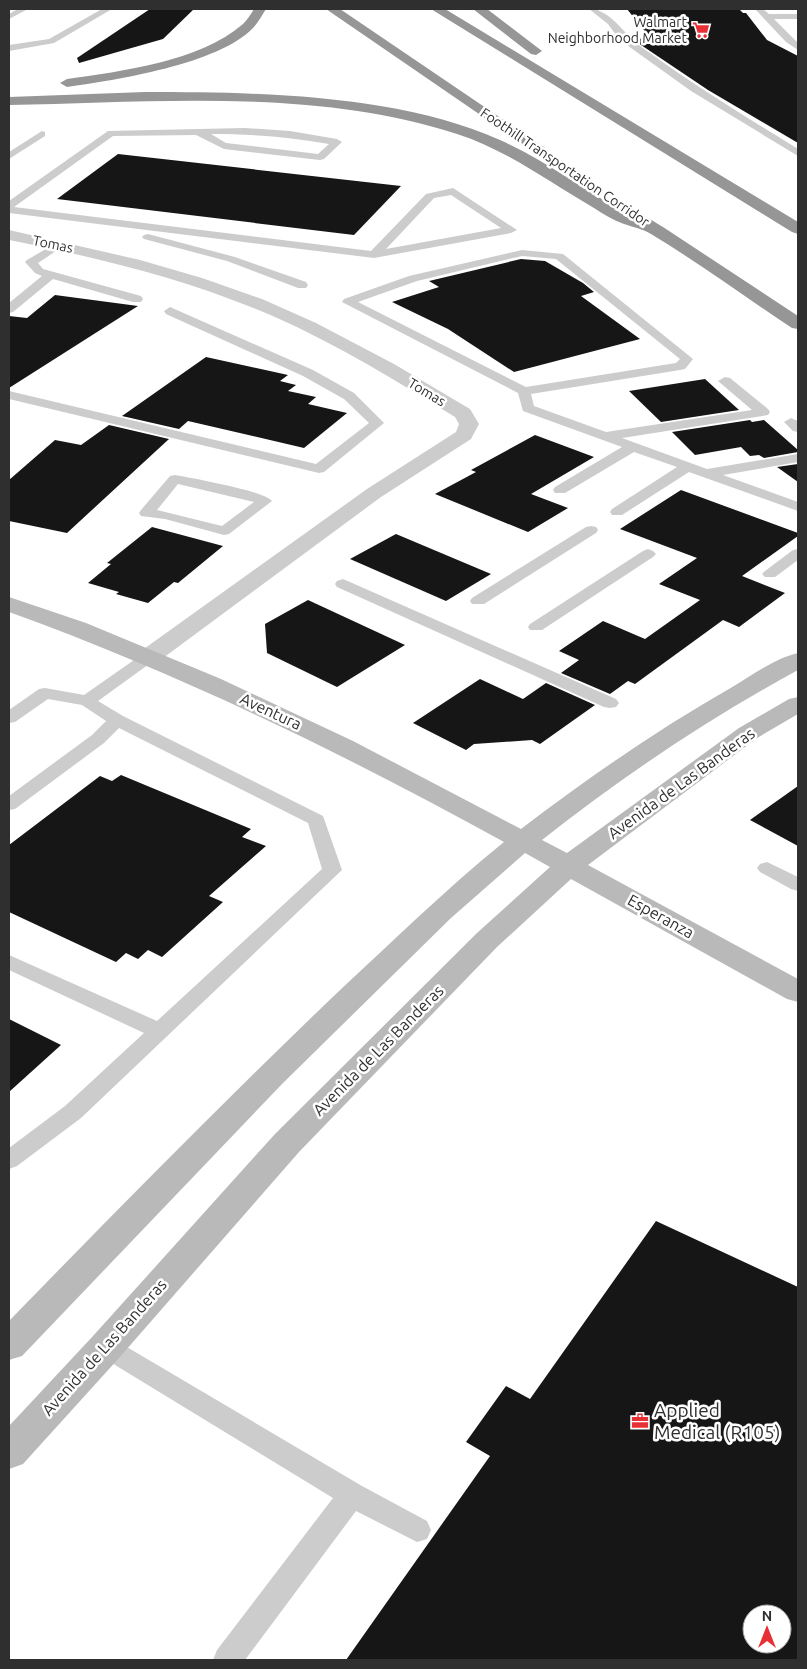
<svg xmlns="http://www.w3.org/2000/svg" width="807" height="1669" viewBox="0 0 807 1669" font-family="Ubuntu,sans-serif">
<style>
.building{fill:#161616;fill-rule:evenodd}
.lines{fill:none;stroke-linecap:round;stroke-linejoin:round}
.lane{fill:#ccc;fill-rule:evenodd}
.street{fill:#ccc;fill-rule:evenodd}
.secondary{fill:#b9b9b9;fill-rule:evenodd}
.highway{fill:#969696;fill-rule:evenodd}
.labels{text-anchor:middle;stroke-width:5;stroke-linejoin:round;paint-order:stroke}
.far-poi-label{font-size:14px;fill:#2f2f2f;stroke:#fff;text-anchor:end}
.far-street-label{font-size:14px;fill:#2f2f2f;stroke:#fff}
.street-label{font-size:16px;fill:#2f2f2f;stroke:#fff}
.near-poi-label{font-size:19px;fill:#2f2f2f;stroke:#fff;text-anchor:start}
</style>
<rect width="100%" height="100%" fill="#fff"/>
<g class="building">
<path d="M150 9H194L163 39 79 63 77 58Z"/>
<path d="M627 9H739L743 13H746L767 40 798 56V143L708 90 641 45 635 39 650 38Z"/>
<path d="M118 154 401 186 354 235 57 199Z"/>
<path d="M521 259 545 261 583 283 594 292 581 296 640 339 514 372 448 329 392 302 439 287 429 281Z"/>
<path d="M55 295 138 306 9 388V316L27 318Z"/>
<path d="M206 357 288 375 280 381 296 385 288 391 316 397 308 404 347 413 304 448 188 421 179 429 122 416Z"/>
<path d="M705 379 739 410 661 422 629 391Z"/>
<path d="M750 420 752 422 764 420 798 450V452L764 458 759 455 750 456 741 447 695 455 672 432Z"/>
<path d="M109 425 169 439 67 533 9 521V480L55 440 81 445Z"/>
<path d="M535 435 594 457 531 494 568 508 528 532 435 494 476 472 471 470Z"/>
<path d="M798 464V482L777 467Z"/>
<path d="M681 490 798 533V536L742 576 785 593 739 627 723 620 635 684 628 681 610 694 561 673 579 660 559 651 603 621 645 639 700 600 659 584 697 558 620 529Z"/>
<path d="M152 527 223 546 178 583 174 582 148 603 116 594 119 592 88 583 111 564 107 563Z"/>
<path d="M396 534 491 574 446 601 350 559Z"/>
<path d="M308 600 405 645 337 687 267 653 265 624Z"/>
<path d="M480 679 523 699 546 683 595 705 540 744 532 740 474 744 466 750 413 723Z"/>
<path d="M121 775 251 829 242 837 266 846 209 896 223 902 162 957 148 950 138 959 126 953 116 962 9 912V845L100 776 112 781Z"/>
<path d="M798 786V846L750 820Z"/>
<path d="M9 1019 61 1045 9 1092Z"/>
<path d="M656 1221 798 1287V1660H346L490 1456 466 1442 506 1386 530 1399ZM752 1614H782V1644H752Z"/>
</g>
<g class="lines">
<g class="lane">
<path d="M18 9H28L9 19V14Z"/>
<path d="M102 9H112L54 43 9 51V45L49 39Z"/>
<path d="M589 9C609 8 624 34 640 46 691 83 744 116 798 149V156L691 91 631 48 616 35 608 24Z"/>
<path d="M755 9H763L769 14H798V19H774L798 43V50L786 42Z"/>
<path d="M245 128 290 131 337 139 342 142 324 159 320 160 224 149 196 135 113 136 14 207 371 251 426 194 453 188 517 230 511 233 374 258 9 213V201L108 131ZM211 134C251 134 289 137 329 144L318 154 226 143ZM451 195 501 228 386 249 434 198Z"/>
<path d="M42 131 45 132V136L9 159V152Z"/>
<path d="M148 234 235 257 306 282 308 285 306 288H298L227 261 144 239 142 237 144 235Z"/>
<path d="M58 242 64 245 62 247 38 263 43 269 141 296 143 299 141 302H133L53 279 13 312 9 313V303L42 276 35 273 25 262 27 260Z"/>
<path d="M522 250 563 254 693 359 685 369 680 370 531 394 534 406 606 432 752 410 718 381 725 377 730 378 768 409 770 412 768 415 622 438 707 469 798 454V462L723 475 798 502V511L689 472 622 515H612L610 512 612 509 677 467 634 452 565 493H555L553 490 555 487 622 447 523 411 518 393 342 302 344 299 409 276ZM522 256 556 259 680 359 676 363 526 387 358 302 417 281Z"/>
<path d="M170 307 313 370 354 393 384 423 324 472 319 473 9 399V391L316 464 369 423 344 399 303 376 166 314 164 311Z"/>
<path d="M791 418 798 421V432L793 431 784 422Z"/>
<path d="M175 475C191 478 265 491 272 501L229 534 224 535 165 519 141 516 139 513 141 510 170 476ZM178 484 254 502 222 526 157 510Z"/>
<path d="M591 526 596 527 598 530 596 533 484 604H472L470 601 472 598 586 527Z"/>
<path d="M648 549 653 551 656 554 653 557 542 630H530L528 627 530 624 643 551Z"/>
<path d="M798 549V560L775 577H765L762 574 765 571 793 550Z"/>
<path d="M343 579 616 699 619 703 616 707 610 708 604 707 337 587 335 584 337 581Z"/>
<path d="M150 651 156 653 158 656 156 659 98 701 123 716 323 816 342 870 81 1118 17 1166 9 1169V1148L65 1106 144 1033 9 970V955L157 1021 322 869 308 823 119 728 104 743 15 809 9 810V796L92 735 106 721 82 705 48 699 15 722 9 723V710L39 689 45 688 84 695 144 653Z"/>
<path d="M767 862 798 877V891L791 889 760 872 757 868 760 864Z"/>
<path d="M106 1337 115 1340 362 1486 427 1521 431 1530 427 1539 417 1542 356 1511 245 1660H213L217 1650 333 1498 97 1354 93 1347 97 1340Z"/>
</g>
<path class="street" d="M9 230 140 260 202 278 262 299 316 323 394 364 470 409 479 424 471 439 381 497 159 661 150 663 141 661 138 656 141 651 367 489 456 432 459 424 455 417C397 381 338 345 275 317 190 280 100 258 9 240Z"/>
<path class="secondary" d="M9 597 86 623 221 679 353 741 521 829C589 777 660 728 734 686 754 674 776 658 798 653V670C708 719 623 776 542 840L567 853 739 728 789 699 798 697V714L757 738 588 865 798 979V1002L787 999 571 879 497 947 299 1152 119 1358 23 1464 9 1469V1426L93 1336 275 1134 477 933 550 867 525 853 451 918 282 1084 22 1356 9 1360V1321C117 1210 226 1099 338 992 393 941 446 889 504 842 344 754 181 674 9 612Z"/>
<g class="highway">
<path d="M254 9H266C262 15 258 23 253 28 219 64 116 80 67 87L60 83 67 79C122 71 199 62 243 24 247 20 251 14 254 9Z"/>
<path d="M326 9H340L545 148 543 151H533Z"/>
<path d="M431 9H445L798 222V234L792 232Z"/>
<path d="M473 9H487L542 51 536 55 531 54Z"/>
<path d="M145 92C256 92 397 94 500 140 545 160 585 191 628 214L635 217C646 213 653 222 663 227L798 316V329L792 328C745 297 699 263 651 234 643 229 633 227 624 224 613 220 603 214 594 208 549 182 507 150 457 134 317 88 154 102 9 105V97Z"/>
</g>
</g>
<defs>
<g id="supermarket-bare" transform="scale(1.35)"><path d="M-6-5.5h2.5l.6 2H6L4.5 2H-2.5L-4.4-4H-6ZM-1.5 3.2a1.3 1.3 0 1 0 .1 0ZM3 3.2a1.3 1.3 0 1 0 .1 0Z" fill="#e73035" stroke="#fff" stroke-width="2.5" paint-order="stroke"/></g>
<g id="office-bare" transform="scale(1.35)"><path d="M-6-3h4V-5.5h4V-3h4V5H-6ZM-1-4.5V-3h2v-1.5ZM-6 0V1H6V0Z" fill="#e73035" stroke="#fff" stroke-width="2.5" paint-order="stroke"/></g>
</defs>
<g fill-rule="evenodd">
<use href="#supermarket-bare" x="701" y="30"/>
<use href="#office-bare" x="640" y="1421"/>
</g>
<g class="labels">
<g class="far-poi-label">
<text x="687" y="27">Walmart<tspan x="687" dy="16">Neighborhood Market</tspan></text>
</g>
<g class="far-street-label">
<text transform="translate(565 167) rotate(34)" y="5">Foothill Transportation Corridor</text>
<text transform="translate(53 244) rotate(12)" y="5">Tomas</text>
<text transform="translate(427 392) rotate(31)" y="5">Tomas</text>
</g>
<g class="street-label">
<text transform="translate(271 711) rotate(25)" y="6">Aventura</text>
<text transform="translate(681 783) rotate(-36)" y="6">Avenida de Las Banderas</text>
<text transform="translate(661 916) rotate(29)" y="6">Esperanza</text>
<text transform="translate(378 1050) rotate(-45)" y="6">Avenida de Las Banderas</text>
<text transform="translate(104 1347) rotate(-48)" y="6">Avenida de Las Banderas</text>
</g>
<g class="near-poi-label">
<text x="654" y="1417">Applied<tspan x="654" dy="22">Medical (R105)</tspan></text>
</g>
</g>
<rect width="807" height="1669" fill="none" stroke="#2f2f2f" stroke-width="20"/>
<g transform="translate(767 1629)"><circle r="24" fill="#ffffff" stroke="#acacac"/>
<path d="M0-4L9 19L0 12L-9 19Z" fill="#e73035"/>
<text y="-8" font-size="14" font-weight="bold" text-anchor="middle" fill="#2f2f2f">N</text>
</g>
</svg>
